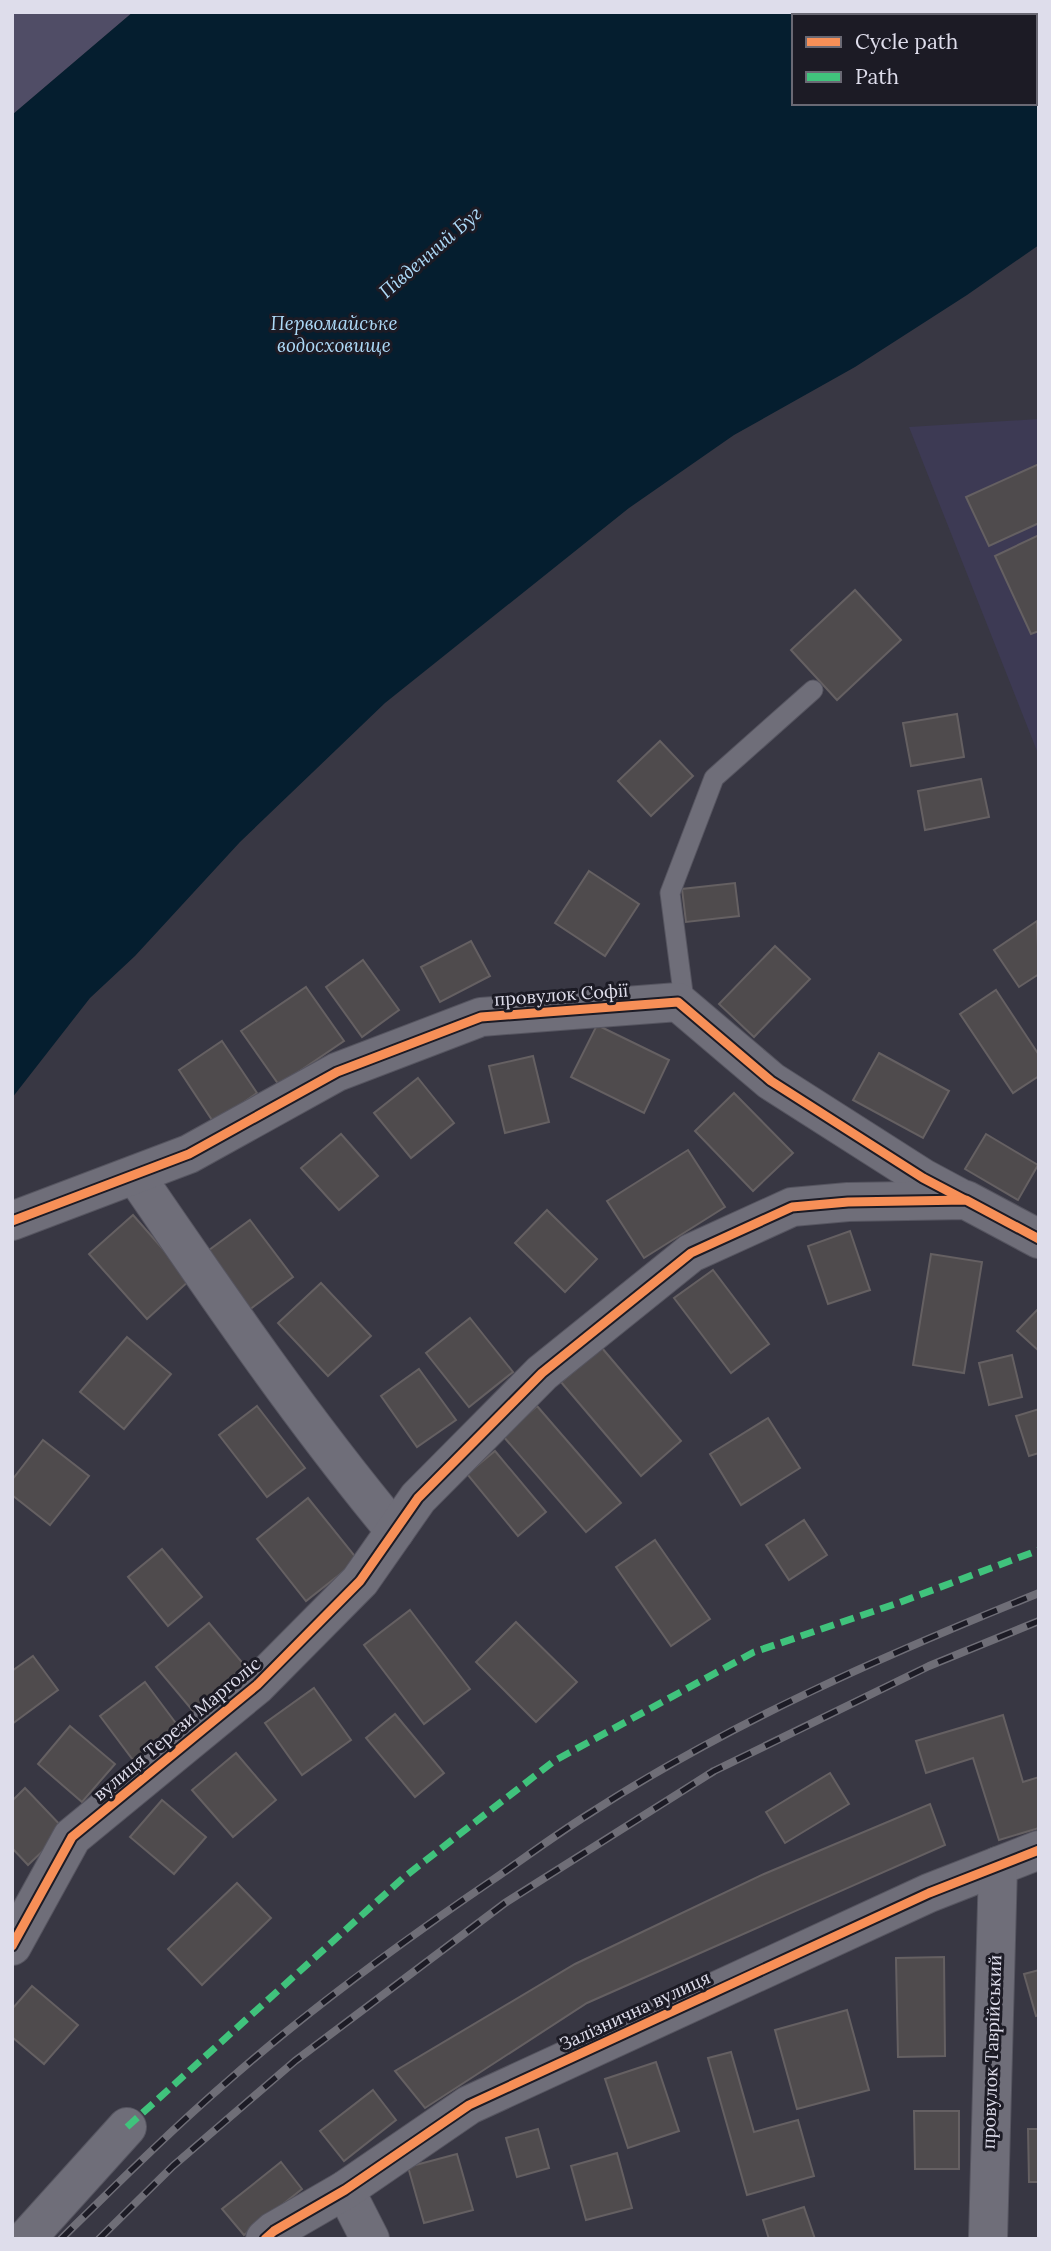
<svg xmlns="http://www.w3.org/2000/svg" width="1051" height="2251" viewBox="0 0 1051 2251" font-family="Lora,serif">
<style>
.built{fill:#3d3a54}
.green{fill:#504d66}
.water{fill:#051e2f;fill-rule:evenodd}
.building{fill:#4f4b4d;stroke:#656062;stroke-width:2}
.lines{fill:none;stroke-linecap:round;stroke-linejoin:round}
.lane-casing{stroke:#565560;stroke-width:21}
.street-casing{stroke:#565560;stroke-width:40}
.lane{stroke:#6f6e79;stroke-width:19}
.street{stroke:#6f6e79;stroke-width:38}
.rail-casing{stroke:#6f6e77;stroke-width:8}
.rail{stroke:#1c1b25;stroke-width:5;stroke-dasharray:16;stroke-linecap:butt}
.quiet{stroke:#40c37c;stroke-width:7;stroke-dasharray:14 7;stroke-linecap:butt}
.cycleway-casing{stroke:#1c1b25;stroke-width:13}
.cycleway{stroke:#f78f57;stroke-width:9}
.labels{text-anchor:middle;stroke-width:6;stroke-linejoin:round;paint-order:stroke}
.street-label{font-size:18px;fill:#deddeb;stroke:#1c1b25}
.water-label{font-size:19px;font-style:italic;fill:#add9f7;stroke:#1c1b25}
</style>
<rect width="100%" height="100%" fill="#383743"/>
<path class="built" d="M1039 419V756L909 427Z"/>
<path class="green" d="M12 12H133L12 115Z"/>
<path class="water" d="M133 12H1039V245L967 295 855 367 734 435 629 508 385 703 240 842 135 956 90 998 12 1098V115ZM794 16H1035V103H794Z"/>
<g class="building">
<path d="M1039 464V523L989 546 966 497Z"/>
<path d="M1039 535V631L1031 634 995 556Z"/>
<path d="M855 590 901 640 837 700 791 650Z"/>
<path d="M957 714 964 757 911 766 903 723Z"/>
<path d="M660 741 693 776 651 816 618 781Z"/>
<path d="M981 779 989 817 925 830 918 791Z"/>
<path d="M589 871 639 904 605 956 555 923Z"/>
<path d="M735 883 739 916 686 922 682 889Z"/>
<path d="M1037 921 1039 974 1019 987 994 950Z"/>
<path d="M471 941 490 976 440 1002 421 967Z"/>
<path d="M775 946 810 979 754 1037 719 1004Z"/>
<path d="M363 960 399 1010 362 1037 326 987Z"/>
<path d="M306 987 344 1041 279 1085 241 1031Z"/>
<path d="M996 990 1039 1055V1076L1013 1093 960 1014Z"/>
<path d="M597 1025 669 1060 644 1113 571 1077Z"/>
<path d="M222 1041 257 1093 214 1123 179 1070Z"/>
<path d="M879 1053 949 1091 923 1138 853 1100Z"/>
<path d="M533 1056 549 1122 505 1133 489 1066Z"/>
<path d="M418 1078 454 1123 411 1158 374 1113Z"/>
<path d="M734 1093 793 1153 753 1191 695 1131Z"/>
<path d="M341 1134 378 1176 339 1210 301 1168Z"/>
<path d="M986 1134 1038 1165 1018 1200 965 1169Z"/>
<path d="M688 1150 725 1207 644 1258 607 1201Z"/>
<path d="M547 1210 597 1259 565 1292 515 1243Z"/>
<path d="M133 1215 190 1280 147 1319 89 1254Z"/>
<path d="M250 1220 293 1277 249 1310 205 1253Z"/>
<path d="M850 1231 870 1290 828 1304 808 1246Z"/>
<path d="M931 1254 982 1262 964 1373 913 1365Z"/>
<path d="M713 1270 769 1344 731 1373 674 1298Z"/>
<path d="M321 1283 371 1336 328 1376 278 1323Z"/>
<path d="M1039 1308V1351L1017 1331Z"/>
<path d="M470 1318 513 1372 469 1407 426 1353Z"/>
<path d="M127 1337 171 1374 124 1429 80 1392Z"/>
<path d="M602 1348 681 1441 641 1476 561 1382Z"/>
<path d="M1012 1355 1022 1397 989 1405 979 1363Z"/>
<path d="M419 1369 456 1420 417 1447 381 1396Z"/>
<path d="M257 1406 305 1468 267 1497 219 1435Z"/>
<path d="M537 1406 621 1503 586 1532 503 1436Z"/>
<path d="M1039 1409V1453L1029 1456 1016 1416Z"/>
<path d="M768 1418 800 1468 741 1505 710 1454Z"/>
<path d="M43 1440 89 1476 50 1525 12 1495V1480Z"/>
<path d="M495 1451 546 1512 518 1536 467 1474Z"/>
<path d="M308 1498 358 1560 306 1601 257 1539Z"/>
<path d="M804 1520 827 1555 789 1580 766 1545Z"/>
<path d="M655 1540 710 1619 671 1646 616 1567Z"/>
<path d="M162 1549 202 1597 168 1626 128 1577Z"/>
<path d="M410 1610 470 1689 424 1724 364 1645Z"/>
<path d="M516 1622 577 1682 536 1722 476 1662Z"/>
<path d="M209 1623 246 1667 193 1711 156 1667Z"/>
<path d="M33 1656 58 1690 12 1724V1671Z"/>
<path d="M145 1682 181 1730 136 1764 100 1716Z"/>
<path d="M314 1688 351 1740 302 1775 265 1723Z"/>
<path d="M395 1714 444 1773 415 1797 366 1738Z"/>
<path d="M1003 1715 1023 1782 1039 1777V1828L999 1840 973 1758 926 1773 916 1741Z"/>
<path d="M70 1726 115 1764 82 1802 38 1764Z"/>
<path d="M236 1753 276 1800 233 1837 192 1790Z"/>
<path d="M830 1773 849 1804 785 1843 766 1812Z"/>
<path d="M25 1788 65 1830 28 1865 12 1848V1801Z"/>
<path d="M162 1800 206 1837 174 1874 130 1837Z"/>
<path d="M930 1804 945 1845 587 2003 425 2108 395 2071 575 1964 764 1874Z"/>
<path d="M237 1883 271 1918 202 1985 168 1949Z"/>
<path d="M944 1957 945 2056 898 2057 896 1958Z"/>
<path d="M1039 1970V2015L1036 2016 1024 1974Z"/>
<path d="M32 1986 78 2025 44 2064 12 2037V2009Z"/>
<path d="M847 2010 869 2090 797 2109 775 2030Z"/>
<path d="M731 2052 754 2132 798 2120 814 2176 747 2195 708 2058Z"/>
<path d="M656 2062 679 2131 628 2148 605 2079Z"/>
<path d="M373 2090 396 2120 344 2161 320 2131Z"/>
<path d="M914 2111H959V2169H915Z"/>
<path d="M538 2129 549 2168 517 2177 506 2138Z"/>
<path d="M1028 2129H1039V2182H1029Z"/>
<path d="M617 2153 632 2208 586 2220 571 2166Z"/>
<path d="M457 2154 473 2210 424 2223 408 2167Z"/>
<path d="M281 2162 302 2189 244 2235 222 2209Z"/>
<path d="M804 2207 815 2239H769L763 2220Z"/>
</g>
<g class="lines">
<g class="lane-casing">
<path id="lane" d="M685 1008 670 893 714 778 813 690"/>
</g>
<g class="street-casing">
<g id="street">
<path d="M135 1175C218 1296 301 1418 395 1531"/>
<path d="M12 1221 189 1154 337 1072 481 1017 678 1002 771 1081 923 1178 964 1200"/>
<path d="M12 1946 72 1837 257 1685 360 1581 418 1498 542 1373 691 1253 792 1207 848 1202 966 1200 1039 1239"/>
<path d="M345 2190 370 2239"/>
<path d="M26 2239 127 2127"/>
<path d="M265 2239 274 2231 345 2190 469 2105 929 1893 1039 1850"/>
<path d="M988 2239 998 1866"/>
</g>
</g>
<use href="#lane" class="lane"/>
<use href="#street" class="street"/>
<g class="rail-casing">
<g id="rail">
<path d="M61 2239C116 2185 171 2130 229 2080 312 2007 403 1941 494 1879 526 1857 558 1833 592 1812 731 1722 885 1655 1039 1593"/>
<path d="M99 2239 173 2166 295 2061 505 1903 714 1771 929 1666 1039 1621"/>
</g>
</g>
<use href="#rail" class="rail"/>
<path class="quiet" d="M127 2127 403 1878 554 1761 754 1652 898 1603 1039 1550"/>
<g class="cycleway-casing">
<g id="cycleway">
<path d="M12 1221 189 1154 337 1072 481 1017 678 1002 771 1081 923 1178 963 1199"/>
<path d="M12 1946 72 1837 257 1685 360 1581 418 1498 542 1373 691 1253 792 1207 848 1202 966 1200 1039 1239"/>
<path d="M265 2239 274 2231 345 2190 469 2105 929 1893 1039 1850"/>
</g>
</g>
<use href="#cycleway" class="cycleway"/>
</g>
<g class="labels">
<g class="street-label">
<text transform="translate(561 995) rotate(-4)" y="6">провулок Софії</text>
<text transform="translate(177 1729) rotate(-40)" y="6">вулиця Терези Марголіс</text>
<text transform="translate(635 2011) rotate(-25)" y="6">Залізнична вулиця</text>
<text transform="translate(992 2052) rotate(-88)" y="6">провулок Таврійський</text>
</g>
<g class="water-label">
<text transform="translate(430 252) rotate(-41)" y="7">Південний Буг</text>
<text x="334" y="330">Первомайське<tspan x="334" dy="22">водосховище</tspan></text>
</g>
</g>
<rect width="1051" height="2251" fill="none" stroke="#deddeb" stroke-width="28"/>
<rect x="792" y="14" width="245" height="91" fill="#1c1b25" stroke="#6a6974" stroke-width="2"/>
<rect x="806" y="37" width="35" height="10" fill="#f78f57" stroke="#6a6974" stroke-width="2"/>
<text x="855" y="49" font-size="21" fill="#deddeb">Cycle path</text>
<rect x="806" y="72" width="35" height="10" fill="#40c37c" stroke="#6a6974" stroke-width="2"/>
<text x="855" y="84" font-size="21" fill="#deddeb">Path</text>
</svg>
